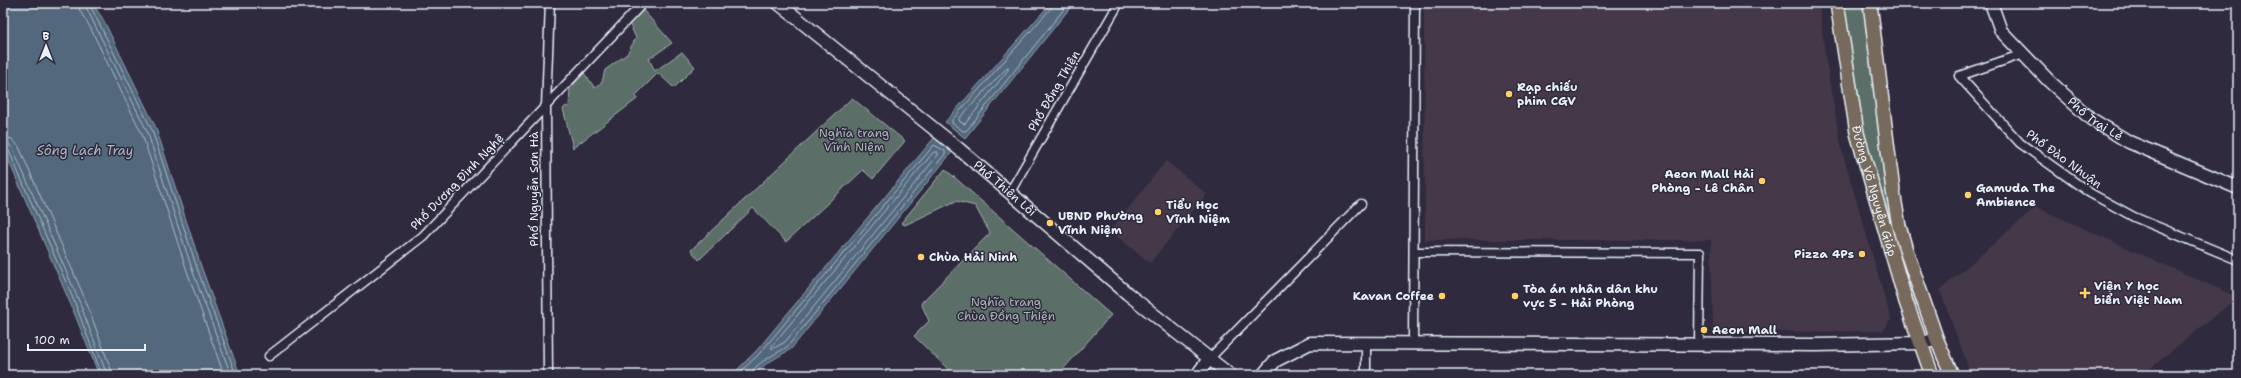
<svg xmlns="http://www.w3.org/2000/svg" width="2241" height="378" viewBox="0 0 2241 378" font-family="'Shantell Sans',sans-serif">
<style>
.built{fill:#44394a}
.green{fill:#5b6e67;stroke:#a2b0b0}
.water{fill:#52687d;stroke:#8e9fae}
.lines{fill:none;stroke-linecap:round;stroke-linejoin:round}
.shore{stroke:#acbac7;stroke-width:1}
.street-casing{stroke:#e8f1f8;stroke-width:11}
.secondary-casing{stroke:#e8f1f8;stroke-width:15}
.primary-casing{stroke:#e8f1f8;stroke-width:16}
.street{stroke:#2f2a3d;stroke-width:8}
.secondary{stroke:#2f2a3d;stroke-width:12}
.primary{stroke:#77695c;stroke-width:13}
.poi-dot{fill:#ffd166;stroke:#2f2a3d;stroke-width:1.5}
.labels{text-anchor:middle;stroke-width:3;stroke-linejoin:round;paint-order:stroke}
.poi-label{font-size:12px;font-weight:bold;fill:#e8f1f8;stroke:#2f2a3d;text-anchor:start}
.street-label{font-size:12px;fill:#e8f1f8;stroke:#2f2a3d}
.park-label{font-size:12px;fill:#a9b6b7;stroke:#2f2a3d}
.water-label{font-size:13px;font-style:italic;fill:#acbac7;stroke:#2f2a3d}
</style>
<rect width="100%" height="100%" fill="#2f2a3d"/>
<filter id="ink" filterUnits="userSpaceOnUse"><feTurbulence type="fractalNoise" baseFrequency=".025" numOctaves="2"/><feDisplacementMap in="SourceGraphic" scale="8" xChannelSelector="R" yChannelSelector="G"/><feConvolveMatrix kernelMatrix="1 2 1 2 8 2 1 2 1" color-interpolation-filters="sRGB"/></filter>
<g filter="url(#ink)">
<g class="built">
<path d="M1424 3H1819L1825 55 1841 147 1891 319 1883 331 1713 332 1711 240H1425Z"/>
<path d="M1166 161 1207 194 1150 263 1110 231Z"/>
<path d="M2036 207 2237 297H2238L2142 375H1971L1940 290Z"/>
</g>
<g class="green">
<path d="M1843 3H1863L1877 111 1901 250 1917 306H1914L1863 141Z"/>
<path d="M643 10 672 43 649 59 655 71 682 52 695 67 674 88 658 73 636 95 637 99 573 148 563 109 566 106 569 108 570 88 584 73 595 88 602 82 605 70 627 54 636 38 629 23Z"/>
<path d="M852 98 905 141 873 179 863 170 786 242 753 208 699 260 691 250Z"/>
<path d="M945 169 1111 315 1058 375H954L914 336 929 321 921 303 990 233 975 206 956 201 905 225 901 223Z"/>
</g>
<g class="water">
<path d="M3 3H92L103 19 156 128 202 269 240 375H99L71 305 3 148Z"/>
<path d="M1051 3H1074L965 138 945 122Z"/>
<path d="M934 138 952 152 791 349 766 364 754 375H732L757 350Z"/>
</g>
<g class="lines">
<g class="shore">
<path d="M78 3 80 11 90 27 142 134 188 274 224 375"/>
<path d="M84 3 147 131 193 272 231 375"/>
<path d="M89 3 152 130 198 271 236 375"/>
<path d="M1053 3 1052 7 952 120V123L963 131H966L1069 3"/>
<path d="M1008 67V70L965 124 960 122 959 119Z"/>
<path d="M3 137 12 139 19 147 85 299 113 375"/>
<path d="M3 143 9 144 13 149 79 301 107 375"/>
<path d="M3 148 9 151 75 303 102 375"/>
<path d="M934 152H938V155L785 342 772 349V346Z"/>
<path d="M737 375 760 353 934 145 945 151V154L788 346C779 353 752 364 751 375"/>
</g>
<g class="street-casing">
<g id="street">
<path d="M2023 54 1959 76 2020 143 2090 193 2134 217 2238 260"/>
<path d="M1010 192 1119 3"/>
<path d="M1415 252 1700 253 1699 345"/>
<path d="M1413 343 1415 3"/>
<path d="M1366 344V375"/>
<path d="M269 356 423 236 643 3"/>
<path d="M1209 359 1361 204"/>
<path d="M548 375 546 106 550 3"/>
</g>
</g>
<g class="secondary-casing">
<g id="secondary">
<path id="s1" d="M778 3 959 149 1128 294 1230 375"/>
<path id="s2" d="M1991 3 2001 31 2049 81 2091 119 2129 142 2238 188"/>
<path d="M1197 375 1209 359"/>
<path d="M1263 375 1275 361 1310 343 1816 345 1919 343 1937 340"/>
</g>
</g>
<g class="primary-casing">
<g id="primary">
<path id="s3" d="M1837 3 1857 133 1906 302 1932 375"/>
<path d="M1870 3 1893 191 1899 226 1906 250 1937 340 1952 375"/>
</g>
</g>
<use href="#street" class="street"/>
<use href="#secondary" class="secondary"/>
<use href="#primary" class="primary"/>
</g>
</g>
<g class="poi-dot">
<circle cx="1509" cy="94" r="4"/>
<circle cx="1762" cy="181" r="4"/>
<circle cx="1968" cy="195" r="4"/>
<circle cx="1158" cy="212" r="4"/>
<circle cx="1050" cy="223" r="4"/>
<circle cx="1862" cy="254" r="4"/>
<circle cx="921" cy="257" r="4"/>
<path d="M2083 287h4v4h4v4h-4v4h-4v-4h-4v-4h4z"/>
<circle cx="1442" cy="296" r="4"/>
<circle cx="1515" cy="296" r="4"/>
<circle cx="1704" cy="330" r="4"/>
</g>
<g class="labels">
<g class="poi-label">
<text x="1517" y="91">Rạp chiếu<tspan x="1517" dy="14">phim CGV</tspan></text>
<text x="1754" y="178" text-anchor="end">Aeon Mall Hải<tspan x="1754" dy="14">Phòng - Lê Chân</tspan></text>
<text x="1976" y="192">Gamuda The<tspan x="1976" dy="14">Ambience</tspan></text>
<text x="1166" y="209">Tiểu Học<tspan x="1166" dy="14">Vĩnh Niệm</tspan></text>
<text x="1058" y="220">UBND Phường<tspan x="1058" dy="14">Vĩnh Niệm</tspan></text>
<text x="1854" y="258" text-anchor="end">Pizza 4Ps</text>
<text x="929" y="261">Chùa Hải Ninh</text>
<text x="2094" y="290">Viện Y học<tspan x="2094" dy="14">biển Việt Nam</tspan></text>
<text x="1523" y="293">Tòa án nhân dân khu<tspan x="1523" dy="14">vực 5 - Hải Phòng</tspan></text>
<text x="1434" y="300" text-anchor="end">Kavan Coffee</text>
<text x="1712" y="334">Aeon Mall</text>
</g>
<g class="street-label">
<text transform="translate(1054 91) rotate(-60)" y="4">Phố Đồng Thiện</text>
<text dy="4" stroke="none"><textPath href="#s2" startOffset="159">Phố Trại Lẻ</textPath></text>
<text transform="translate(2064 159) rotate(36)" y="4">Phố Đào Nhuận</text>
<text transform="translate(457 182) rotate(-46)" y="4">Phố Dương Đình Nghệ</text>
<text dy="4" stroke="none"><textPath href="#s1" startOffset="293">Phố Thiên Lôi</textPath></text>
<text transform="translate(534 189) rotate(-90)" y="4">Phố Nguyễn Sơn Hà</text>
<text dy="4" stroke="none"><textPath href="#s3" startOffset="192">Đường Võ Nguyên Giáp</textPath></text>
</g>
<g class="park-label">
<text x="854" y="137">Nghĩa trang<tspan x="854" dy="14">Vĩnh Niệm</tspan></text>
<text x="1006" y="306">Nghĩa trang<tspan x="1006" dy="14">Chùa Đồng Thiện</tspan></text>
</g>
<g class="water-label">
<text x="85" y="155">Sông Lạch Tray</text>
</g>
</g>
<rect width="2241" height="378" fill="none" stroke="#2f2a3d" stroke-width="16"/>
<rect x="8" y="8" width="2225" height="362" fill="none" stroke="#e8f1f8" stroke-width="1.5" filter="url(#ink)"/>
<g transform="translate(46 46)" stroke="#2f2a3d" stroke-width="3" paint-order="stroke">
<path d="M0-3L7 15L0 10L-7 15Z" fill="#e8f1f8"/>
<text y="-6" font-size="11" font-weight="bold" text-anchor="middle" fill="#e8f1f8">B</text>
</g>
<path d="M28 344v6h117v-6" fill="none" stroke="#e8f1f8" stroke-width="2"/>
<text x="34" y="344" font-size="12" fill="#e8f1f8" stroke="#2f2a3d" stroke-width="3" paint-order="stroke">100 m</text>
</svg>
